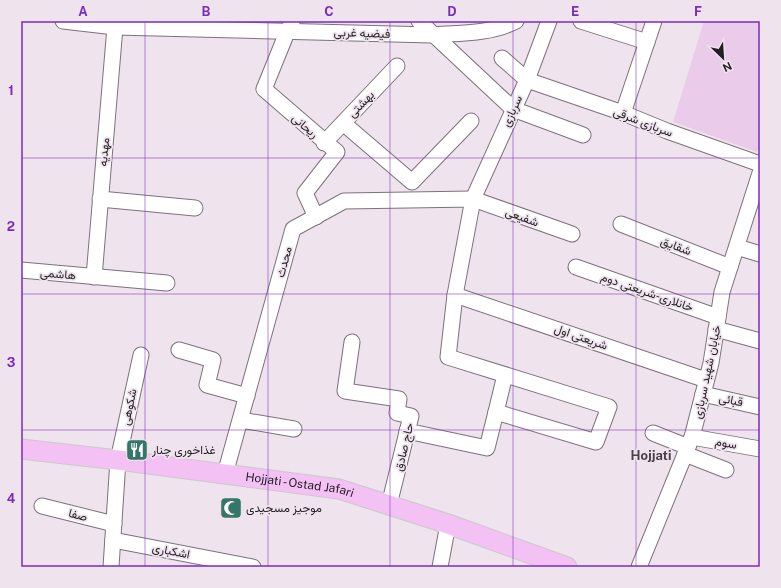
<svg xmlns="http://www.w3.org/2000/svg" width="781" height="588" viewBox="0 0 781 588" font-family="'Public Sans',Vazirmatn,sans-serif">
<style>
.green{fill:#eacbea}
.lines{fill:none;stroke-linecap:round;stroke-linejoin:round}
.minor-casing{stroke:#7c727c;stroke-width:17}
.major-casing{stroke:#cac9ca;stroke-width:21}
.minor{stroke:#fff;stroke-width:15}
.major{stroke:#f4c1f4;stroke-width:19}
.grid{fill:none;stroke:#7b2cbf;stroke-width:1;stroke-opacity:0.55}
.labels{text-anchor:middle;stroke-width:3.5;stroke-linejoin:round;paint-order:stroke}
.street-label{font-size:12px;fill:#231f23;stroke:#efe3ee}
.poi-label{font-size:12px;fill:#231f23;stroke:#efe3ee;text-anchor:start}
.neighbourhood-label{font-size:13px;font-weight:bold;fill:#483f47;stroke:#efe3ee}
.neatline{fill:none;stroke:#7b2cbf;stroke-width:1.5}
.grid-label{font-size:13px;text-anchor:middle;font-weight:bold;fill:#7b2cbf}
</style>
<rect width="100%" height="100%" fill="#efe3ee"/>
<path class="green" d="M704 21H760V145L757 152 673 122Z"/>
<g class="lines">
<g class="minor-casing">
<g id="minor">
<path d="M63 21 115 27 432 35C460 33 491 34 516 21"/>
<path d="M419 21 513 109 583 135"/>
<path d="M581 21 647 42"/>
<path d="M292 23 288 30 264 89 337 152 305 193 316 217"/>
<path d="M502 58 527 80 623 113 667 131 760 164"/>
<path d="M623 113 654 21"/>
<path d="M343 123 412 182 471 121"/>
<path d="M324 143 397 66"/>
<path d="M100 199 195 208"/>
<path d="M621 224 730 267"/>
<path d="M737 247 760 254"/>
<path d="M576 267 718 317"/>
<path d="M21 270 167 283"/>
<path d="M94 277 115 27"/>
<path d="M455 295 706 380"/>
<path d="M716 329 760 341"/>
<path d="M352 342 345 391 399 399 397 413 411 416 389 505"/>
<path d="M179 350 213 360 207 385 247 396"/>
<path d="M703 394 760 407"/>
<path d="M496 412 505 375"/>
<path d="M241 420 294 429"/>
<path d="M407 431 487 448 496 412 596 442 609 407 448 357 455 295 473 199 527 80 549 21"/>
<path d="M653 433 688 447"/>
<path d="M692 437 760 449"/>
<path d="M685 454 726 470"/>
<path d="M225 474 293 229 344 201 473 199 572 234"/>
<path d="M42 506 114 524"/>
<path d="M113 540 253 567"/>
<path d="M111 567 118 460 141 355"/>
<path d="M440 567 448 524"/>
<path d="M639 567 692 437 711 363 722 292 760 173"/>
</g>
</g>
<g class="major-casing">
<g id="major">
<path id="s1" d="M21 449 118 460 339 489 448 524 567 567"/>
</g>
</g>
<use href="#minor" class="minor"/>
<use href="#major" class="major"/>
</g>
<path class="grid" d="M145 21V567M268 21V567M390 21V567M513 21V567M636 21V567M21 158H760M21 294H760M21 430H760"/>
<defs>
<g id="restaurant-square" transform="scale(1.15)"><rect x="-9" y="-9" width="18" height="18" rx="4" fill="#347668" stroke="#efe3ee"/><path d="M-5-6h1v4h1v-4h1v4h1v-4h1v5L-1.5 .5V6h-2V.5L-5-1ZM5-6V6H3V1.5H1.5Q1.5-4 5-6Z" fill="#fff"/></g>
<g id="mosque-square" transform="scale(1.15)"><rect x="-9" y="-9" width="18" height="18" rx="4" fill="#347668" stroke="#efe3ee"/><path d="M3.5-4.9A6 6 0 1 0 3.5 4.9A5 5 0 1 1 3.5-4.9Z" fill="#fff"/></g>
</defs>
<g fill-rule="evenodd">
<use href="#restaurant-square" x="137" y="450"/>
<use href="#mosque-square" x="231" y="508"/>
</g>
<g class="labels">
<g class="street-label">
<text transform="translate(362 33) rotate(2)" y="4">فیضیه غربی</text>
<text transform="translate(361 104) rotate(-46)" y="4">بهشتی</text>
<text transform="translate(512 111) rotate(-65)" y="4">سربازی</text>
<text transform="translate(643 122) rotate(21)" y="4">سربازی شرقی</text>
<text transform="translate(305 126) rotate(41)" y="4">ریحانی</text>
<text transform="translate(104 152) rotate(-85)" y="4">مهدیه</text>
<text transform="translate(522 217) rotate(20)" y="4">شفیعی</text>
<text transform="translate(676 246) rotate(21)" y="4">شقایق</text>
<text transform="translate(284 262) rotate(-75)" y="4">محدث</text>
<text transform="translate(58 274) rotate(5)" y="4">هاشمی</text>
<text transform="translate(647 292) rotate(19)" y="4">خانلاری-شریعتی دوم</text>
<text transform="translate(581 337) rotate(19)" y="4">شریعتی اول</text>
<text transform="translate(707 372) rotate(-78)" y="4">خیابان شهید سربازی</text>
<text transform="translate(731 400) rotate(12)" y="4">قبائی</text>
<text transform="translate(129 407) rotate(-78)" y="4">شکوهی</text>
<text transform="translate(726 443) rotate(10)" y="4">سوم</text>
<text transform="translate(404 447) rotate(-77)" y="4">حاج صادق</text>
<text dy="4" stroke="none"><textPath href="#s1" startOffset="281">Hojjati - Ostad Jafari</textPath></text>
<text transform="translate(78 515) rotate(15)" y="4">صفا</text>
<text transform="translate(171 551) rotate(11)" y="4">اشکباری</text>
</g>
<g class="poi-label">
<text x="152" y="454">غذاخوری چنار</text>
<text x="246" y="512">موجیز مسجیدی</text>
</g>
<g class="neighbourhood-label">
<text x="651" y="460">Hojjati</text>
</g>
</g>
<rect width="781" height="588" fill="none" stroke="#efe3ee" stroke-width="44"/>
<g transform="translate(723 58) rotate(155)" stroke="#efe3ee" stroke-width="3" paint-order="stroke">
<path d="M0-3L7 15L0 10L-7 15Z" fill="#231f23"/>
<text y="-6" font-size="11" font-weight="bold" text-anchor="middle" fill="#231f23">N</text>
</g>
<rect x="22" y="22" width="737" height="544" class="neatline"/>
<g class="grid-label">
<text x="83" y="16">A</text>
<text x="206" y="16">B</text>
<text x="329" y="16">C</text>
<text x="452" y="16">D</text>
<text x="575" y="16">E</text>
<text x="698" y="16">F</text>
<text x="11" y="95">1</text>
<text x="11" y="231">2</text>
<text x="11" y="367">3</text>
<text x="11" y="503">4</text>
</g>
</svg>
